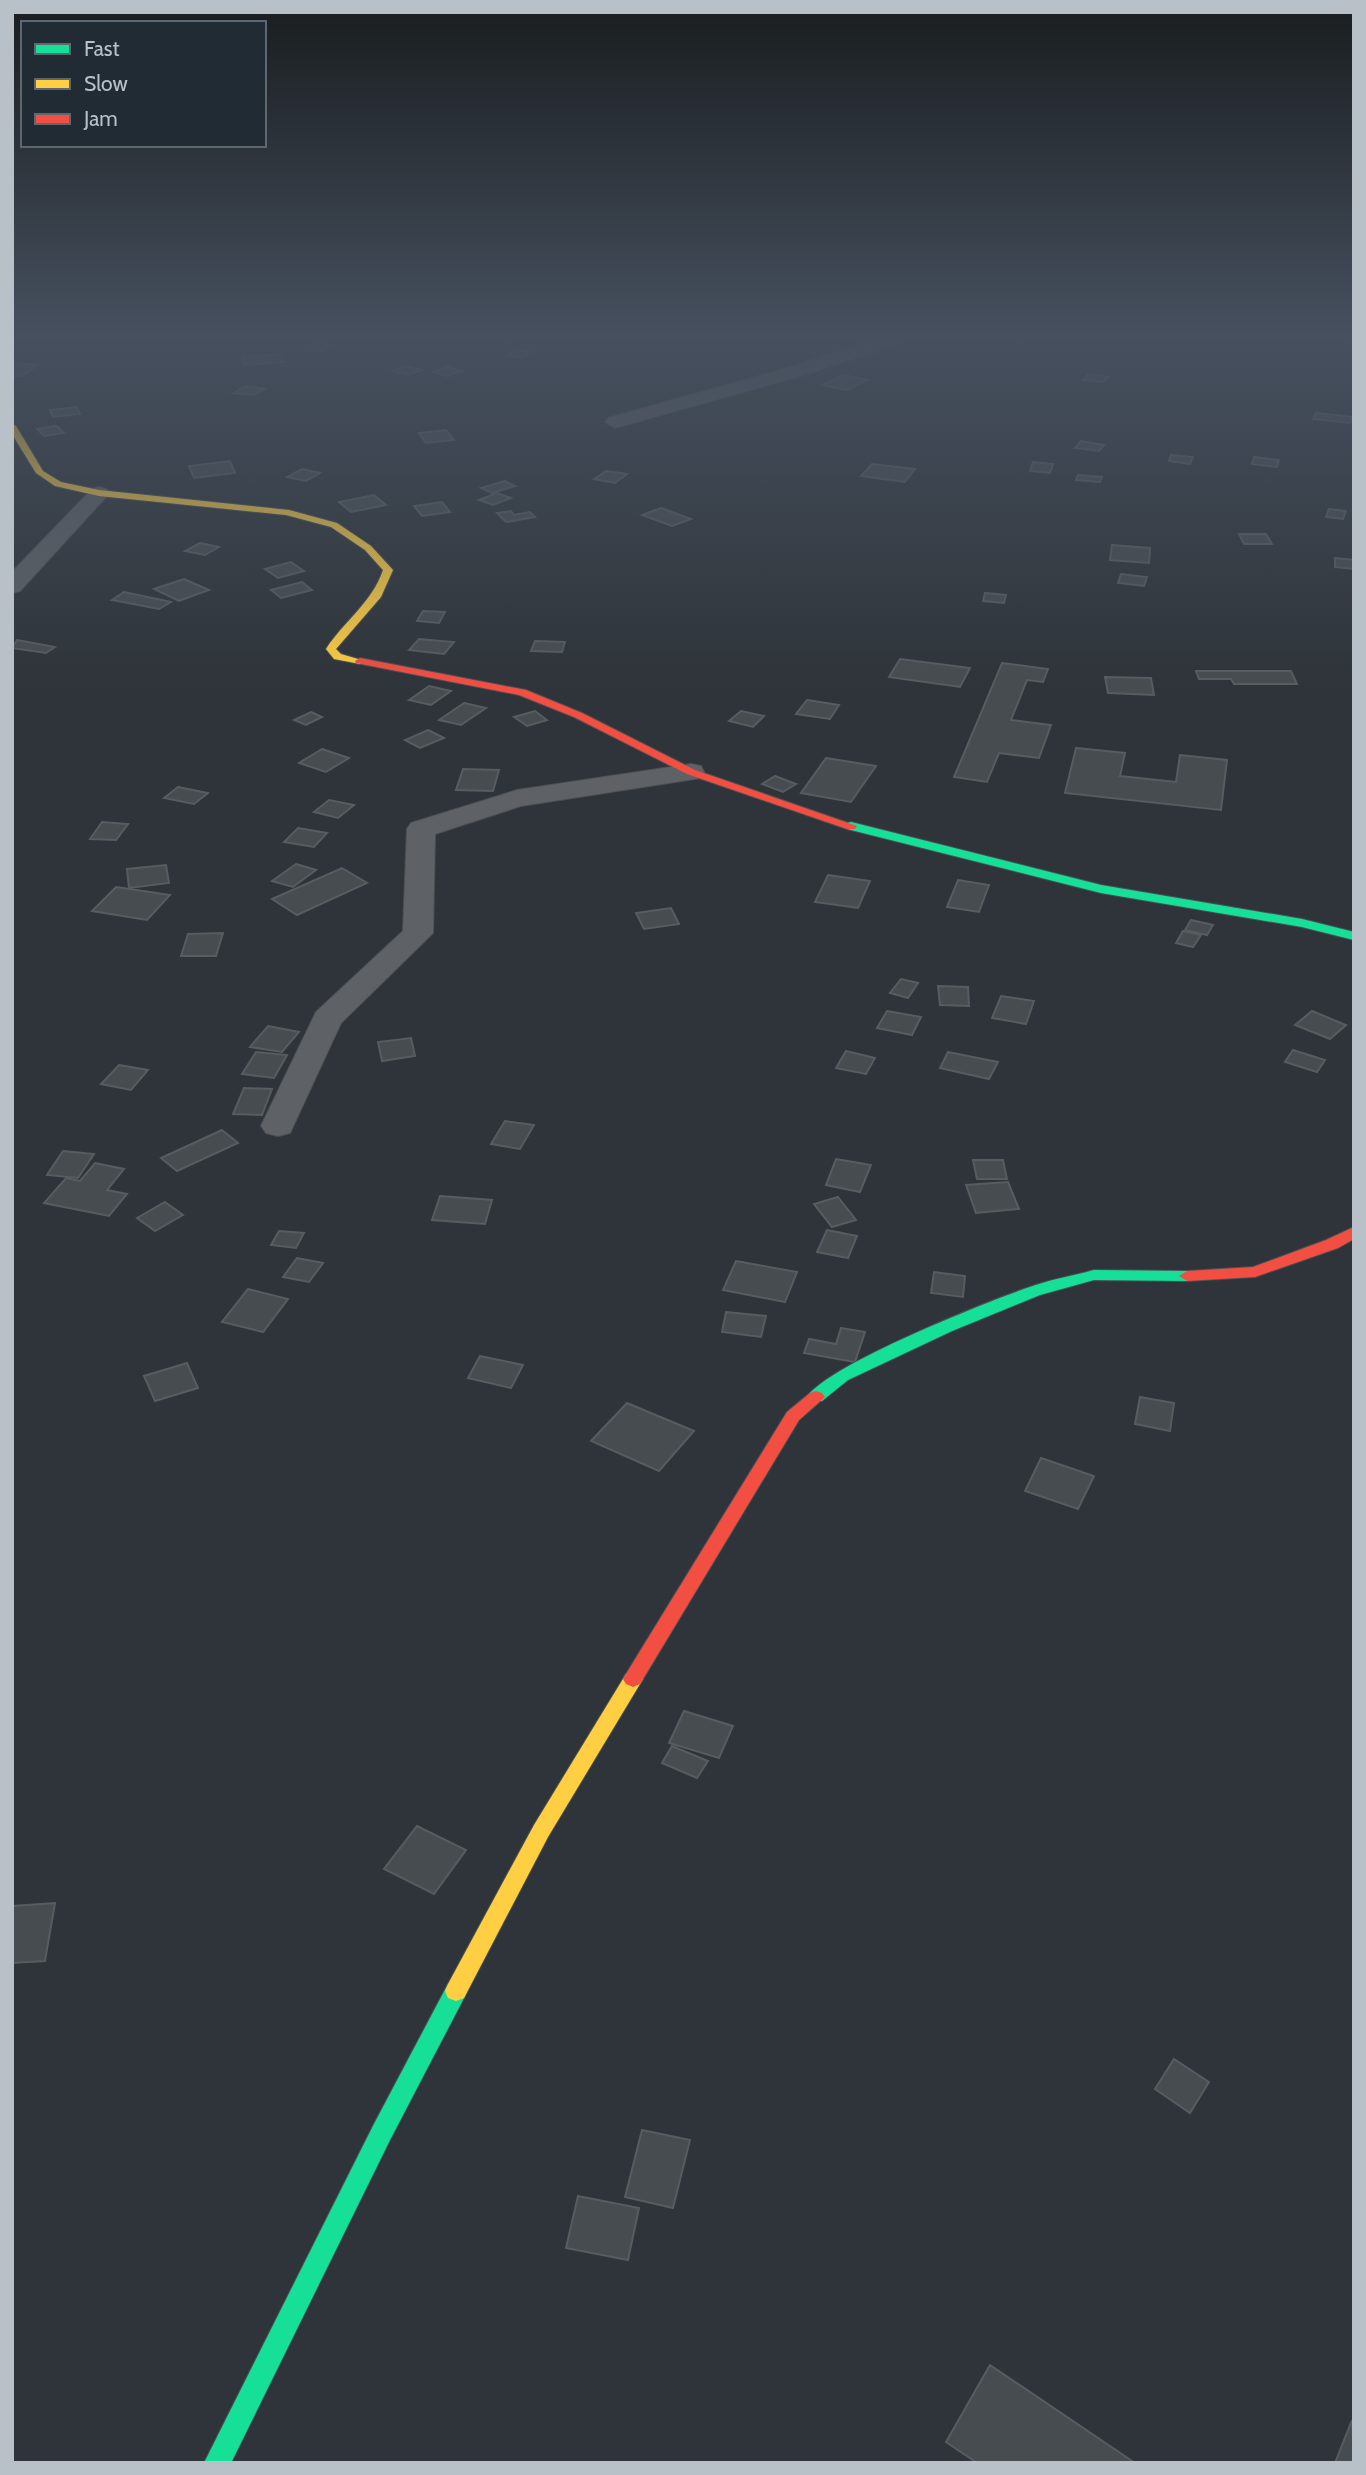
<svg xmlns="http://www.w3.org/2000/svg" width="1366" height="2475" viewBox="0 0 1366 2475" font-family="Cabin,sans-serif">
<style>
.building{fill:#474c50;stroke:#565c60;stroke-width:2}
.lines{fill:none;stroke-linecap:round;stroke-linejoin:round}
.street-casing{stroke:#4c5053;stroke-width:2}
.fast-casing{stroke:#4c5053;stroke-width:2}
.slow-casing{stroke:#4c5053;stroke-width:2}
.jam-casing{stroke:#4c5053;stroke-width:2}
.street{fill:#5e6266;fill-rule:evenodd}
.fast{fill:#16e098;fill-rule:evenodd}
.slow{fill:#ffcf43;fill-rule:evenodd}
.jam{fill:#f24e42;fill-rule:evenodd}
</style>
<rect width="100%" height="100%" fill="#2e3439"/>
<g class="building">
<path d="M314 344 330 345 322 351 305 350Z"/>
<path d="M515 350 530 351 523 358 508 356Z"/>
<path d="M281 354 285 362 245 365 242 357Z"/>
<path d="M12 364 13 363 38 365 22 376H12Z"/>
<path d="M405 366 422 370 408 375 392 371Z"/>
<path d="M447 367 462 371 448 376 433 372Z"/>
<path d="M1088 374 1109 377 1103 382 1083 380Z"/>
<path d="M843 375 867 380 847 390 822 385Z"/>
<path d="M246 386 265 389 254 395 234 393Z"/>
<path d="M77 407 80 414 53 417 50 410Z"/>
<path d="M1316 413 1353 417 1350 423 1313 419Z"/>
<path d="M57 426 64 433 44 436 37 429Z"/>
<path d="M446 430 454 440 426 443 419 433Z"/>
<path d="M1081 441 1104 445 1099 451 1075 448Z"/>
<path d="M1171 455 1193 457 1190 464 1169 461Z"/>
<path d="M1254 457 1279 460 1277 467 1252 464Z"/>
<path d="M230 461 235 473 194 478 189 466Z"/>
<path d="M1033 462 1053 464 1050 473 1030 471Z"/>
<path d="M872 464 915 469 905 482 861 476Z"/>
<path d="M302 469 320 473 306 481 287 477Z"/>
<path d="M606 471 627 474 615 483 594 479Z"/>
<path d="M1078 475 1102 477 1100 482 1076 480Z"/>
<path d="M505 481 515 486 492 493 481 488Z"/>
<path d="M497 493 511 498 493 505 479 500Z"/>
<path d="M374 495 386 505 351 512 339 502Z"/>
<path d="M442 502 450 512 422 516 414 506Z"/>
<path d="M661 508 691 519 672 526 642 515Z"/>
<path d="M1329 509 1346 511 1343 519 1326 517Z"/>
<path d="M511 511 514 515 530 512 535 517 506 522 497 513Z"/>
<path d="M1239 534H1266L1272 544H1244Z"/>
<path d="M200 543 219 547 205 555 185 551Z"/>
<path d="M1112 545 1150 548 1149 563 1110 560Z"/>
<path d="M1335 558 1354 560V569L1335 567Z"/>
<path d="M291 562 304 571 278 578 265 569Z"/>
<path d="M1121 574 1147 577 1144 586 1118 583Z"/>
<path d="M184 579 209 590 179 601 154 589Z"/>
<path d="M302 582 312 590 281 598 271 590Z"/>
<path d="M124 592 171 602 159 609 112 600Z"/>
<path d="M985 593 1006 595 1004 603 983 601Z"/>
<path d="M423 611 445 612 439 623 417 621Z"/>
<path d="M419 639 454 642 444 654 409 650Z"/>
<path d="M17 640 55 647 46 653 12 648Z"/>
<path d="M535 641 565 642 562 652 531 651Z"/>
<path d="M900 659 970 668 960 687 889 677Z"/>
<path d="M1002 663 1048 669 1043 682 1027 680 1011 720 1051 725 1039 758 999 753 987 782 954 777Z"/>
<path d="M1196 671H1291L1297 684H1234L1231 679H1199Z"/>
<path d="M1105 677 1151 678 1154 695 1108 693Z"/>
<path d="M429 686 451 691 431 705 409 700Z"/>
<path d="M807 700 839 705 830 719 796 714Z"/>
<path d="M464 703 486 708 461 725 439 720Z"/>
<path d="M535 711 547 720 527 726 514 717Z"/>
<path d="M741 711 764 716 753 727 729 721Z"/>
<path d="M311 712 322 717 306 725 294 720Z"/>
<path d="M428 730 444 738 420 748 405 740Z"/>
<path d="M1076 748 1125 753 1120 776 1176 782 1180 755 1227 760 1221 810 1065 793Z"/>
<path d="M322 749 349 758 326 772 299 763Z"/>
<path d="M826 758 876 766 851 802 801 793Z"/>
<path d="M463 769 499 770 493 791 456 790Z"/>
<path d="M775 776 796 784 783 792 762 784Z"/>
<path d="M178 787 208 793 194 804 164 798Z"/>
<path d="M329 800 354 805 338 818 314 812Z"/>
<path d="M102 822 128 824 116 840 90 839Z"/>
<path d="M298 828 327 833 314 847 284 842Z"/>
<path d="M296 864 316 870 293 887 272 881Z"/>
<path d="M166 865 169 883 129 888 127 869Z"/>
<path d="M342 868 367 883 297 915 272 899Z"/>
<path d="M828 875 870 881 858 908 815 902Z"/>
<path d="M958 880 989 885 979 912 947 907Z"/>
<path d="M116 887 170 895 147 920 92 911Z"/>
<path d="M671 908 679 924 644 929 636 913Z"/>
<path d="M1191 920 1213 925 1207 935 1185 930Z"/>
<path d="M1183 931 1201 935 1193 947 1176 943Z"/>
<path d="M223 933 216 956H181L188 934Z"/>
<path d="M901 979 918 983 908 998 890 993Z"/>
<path d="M938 986 968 987 969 1006 940 1005Z"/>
<path d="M1001 996 1034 1001 1026 1024 992 1018Z"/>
<path d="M887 1011 921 1017 912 1035 877 1028Z"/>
<path d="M1312 1011 1346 1025 1330 1039 1295 1025Z"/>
<path d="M268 1026 299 1032 282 1052 250 1047Z"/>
<path d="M411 1038 415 1056 382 1061 378 1042Z"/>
<path d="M1293 1050 1325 1060 1317 1072 1285 1062Z"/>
<path d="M846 1051 875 1058 866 1074 836 1068Z"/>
<path d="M256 1052 287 1055 274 1078 242 1074Z"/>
<path d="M948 1052 998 1062 989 1079 940 1068Z"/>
<path d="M119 1065 148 1070 131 1090 101 1084Z"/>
<path d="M244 1088 272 1089 262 1115 233 1114Z"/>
<path d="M505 1121 534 1125 520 1149 491 1144Z"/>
<path d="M222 1130 238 1143 177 1171 161 1158Z"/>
<path d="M63 1151 94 1154 78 1178 47 1175Z"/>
<path d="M836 1159 871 1165 860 1192 826 1185Z"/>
<path d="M973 1160H1003L1007 1179H977Z"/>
<path d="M95 1163 124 1169 107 1190 127 1194 109 1216 44 1203 66 1178 80 1181Z"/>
<path d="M1008 1182 1019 1209 976 1213 966 1185Z"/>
<path d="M440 1196 492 1200 485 1224 432 1220Z"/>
<path d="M838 1197 856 1220 832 1227 814 1204Z"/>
<path d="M165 1202 183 1215 155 1231 137 1218Z"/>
<path d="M827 1230 857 1236 848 1258 817 1252Z"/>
<path d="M279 1231 304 1233 296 1248 271 1245Z"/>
<path d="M297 1258 323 1263 309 1282 283 1277Z"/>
<path d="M736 1261 797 1272 785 1302 723 1290Z"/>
<path d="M934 1272 965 1276 963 1297 931 1293Z"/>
<path d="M248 1289 288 1299 263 1332 222 1322Z"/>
<path d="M726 1312 766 1316 761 1337 722 1332Z"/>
<path d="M841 1328 865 1332 855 1362 804 1353 809 1339 836 1344Z"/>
<path d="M480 1356 523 1365 511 1388 468 1378Z"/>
<path d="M187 1363 198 1388 155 1401 144 1376Z"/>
<path d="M1140 1397 1174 1403 1170 1431 1135 1424Z"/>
<path d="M627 1403 694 1431 659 1471 591 1441Z"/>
<path d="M1041 1458 1094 1476 1078 1509 1025 1491Z"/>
<path d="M684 1711 733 1726 719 1758 669 1743Z"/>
<path d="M672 1746 708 1761 697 1778 662 1763Z"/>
<path d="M417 1826 466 1850 434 1894 384 1869Z"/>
<path d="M55 1903 45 1961 12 1963V1906Z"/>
<path d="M1174 2059 1209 2082 1190 2113 1155 2089Z"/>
<path d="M642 2130 690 2140 673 2208 625 2197Z"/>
<path d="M578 2196 639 2208 628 2260 566 2248Z"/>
<path d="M990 2365 1135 2463H977L946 2442Z"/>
<path d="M1352 2420 1354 2463H1335Z"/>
</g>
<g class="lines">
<g class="street-casing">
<g id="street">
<path d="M875 339H902L899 343 808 374 622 426 615 428 605 422 608 418 794 366Z"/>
<path d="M1343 339H1354V345Z"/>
<path d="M99 487 106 489 110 493 106 497 20 591 12 593V572L92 489Z"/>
<path d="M691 764 701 766 704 772 701 778 521 806 435 834 433 933 341 1023 290 1133 278 1136 266 1133 261 1126 316 1012 403 931 407 829 411 823 517 790Z"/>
</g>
</g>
<g class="fast-casing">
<g id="fast">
<path d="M851 822 1101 885 1302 919 1354 932V940L1302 927 1101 893 847 829V823Z"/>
<path d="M1094 1270 1187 1271 1195 1276 1187 1281 1094 1280 1040 1295 952 1331 848 1380 822 1401H810L807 1397C828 1365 984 1303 1027 1288 1048 1280 1072 1276 1094 1270Z"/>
<path d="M456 1981 464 1984 467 1991 464 1998 390 2140 231 2463H204L374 2124 448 1984Z"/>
</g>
</g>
<g class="slow-casing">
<g id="slow">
<path d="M12 424 16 426 43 471 61 482 99 490 289 510 337 523 371 546 393 570 381 597 336 649 341 654 365 661 360 664 334 659 326 649C344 621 372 603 383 570L365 550 331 527 286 515 99 496 55 486 36 473 12 434Z"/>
<path d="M633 1671 640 1674 643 1679 548 1837 464 1998 456 2001 448 1998 445 1991 448 1984 534 1825 626 1674Z"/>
</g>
</g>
<g class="jam-casing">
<g id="jam">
<path d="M360 658 526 690 582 713 695 770 857 826 855 829H847L687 774 574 717 519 695 356 663 355 661Z"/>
<path d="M1354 1227V1239L1338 1248 1255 1277 1187 1281 1179 1276 1187 1271 1253 1267 1326 1240Z"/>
<path d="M816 1391 822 1393 825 1397 799 1420 640 1684 633 1687 626 1684 623 1679 626 1674 787 1412 810 1393Z"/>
</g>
</g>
<use href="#street" class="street"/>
<use href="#fast" class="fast"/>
<use href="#slow" class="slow"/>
<use href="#jam" class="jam"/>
</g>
<linearGradient id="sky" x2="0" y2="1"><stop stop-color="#191d1f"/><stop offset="0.49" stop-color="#46505f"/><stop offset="1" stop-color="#46505f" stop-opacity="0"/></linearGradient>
<rect width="1366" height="686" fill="url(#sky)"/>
<rect width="1366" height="2475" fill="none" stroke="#b9c1c8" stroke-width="28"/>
<rect x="21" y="21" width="245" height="126" fill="#212b33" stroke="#5e676f" stroke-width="2"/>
<rect x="35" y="44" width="35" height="10" fill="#16e098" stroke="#5e676f" stroke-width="2"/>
<text x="84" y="56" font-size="21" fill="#b9c1c8">Fast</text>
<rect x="35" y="79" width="35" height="10" fill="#ffcf43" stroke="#5e676f" stroke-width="2"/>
<text x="84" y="91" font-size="21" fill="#b9c1c8">Slow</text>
<rect x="35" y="114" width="35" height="10" fill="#f24e42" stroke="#5e676f" stroke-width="2"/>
<text x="84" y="126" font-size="21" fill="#b9c1c8">Jam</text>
</svg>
